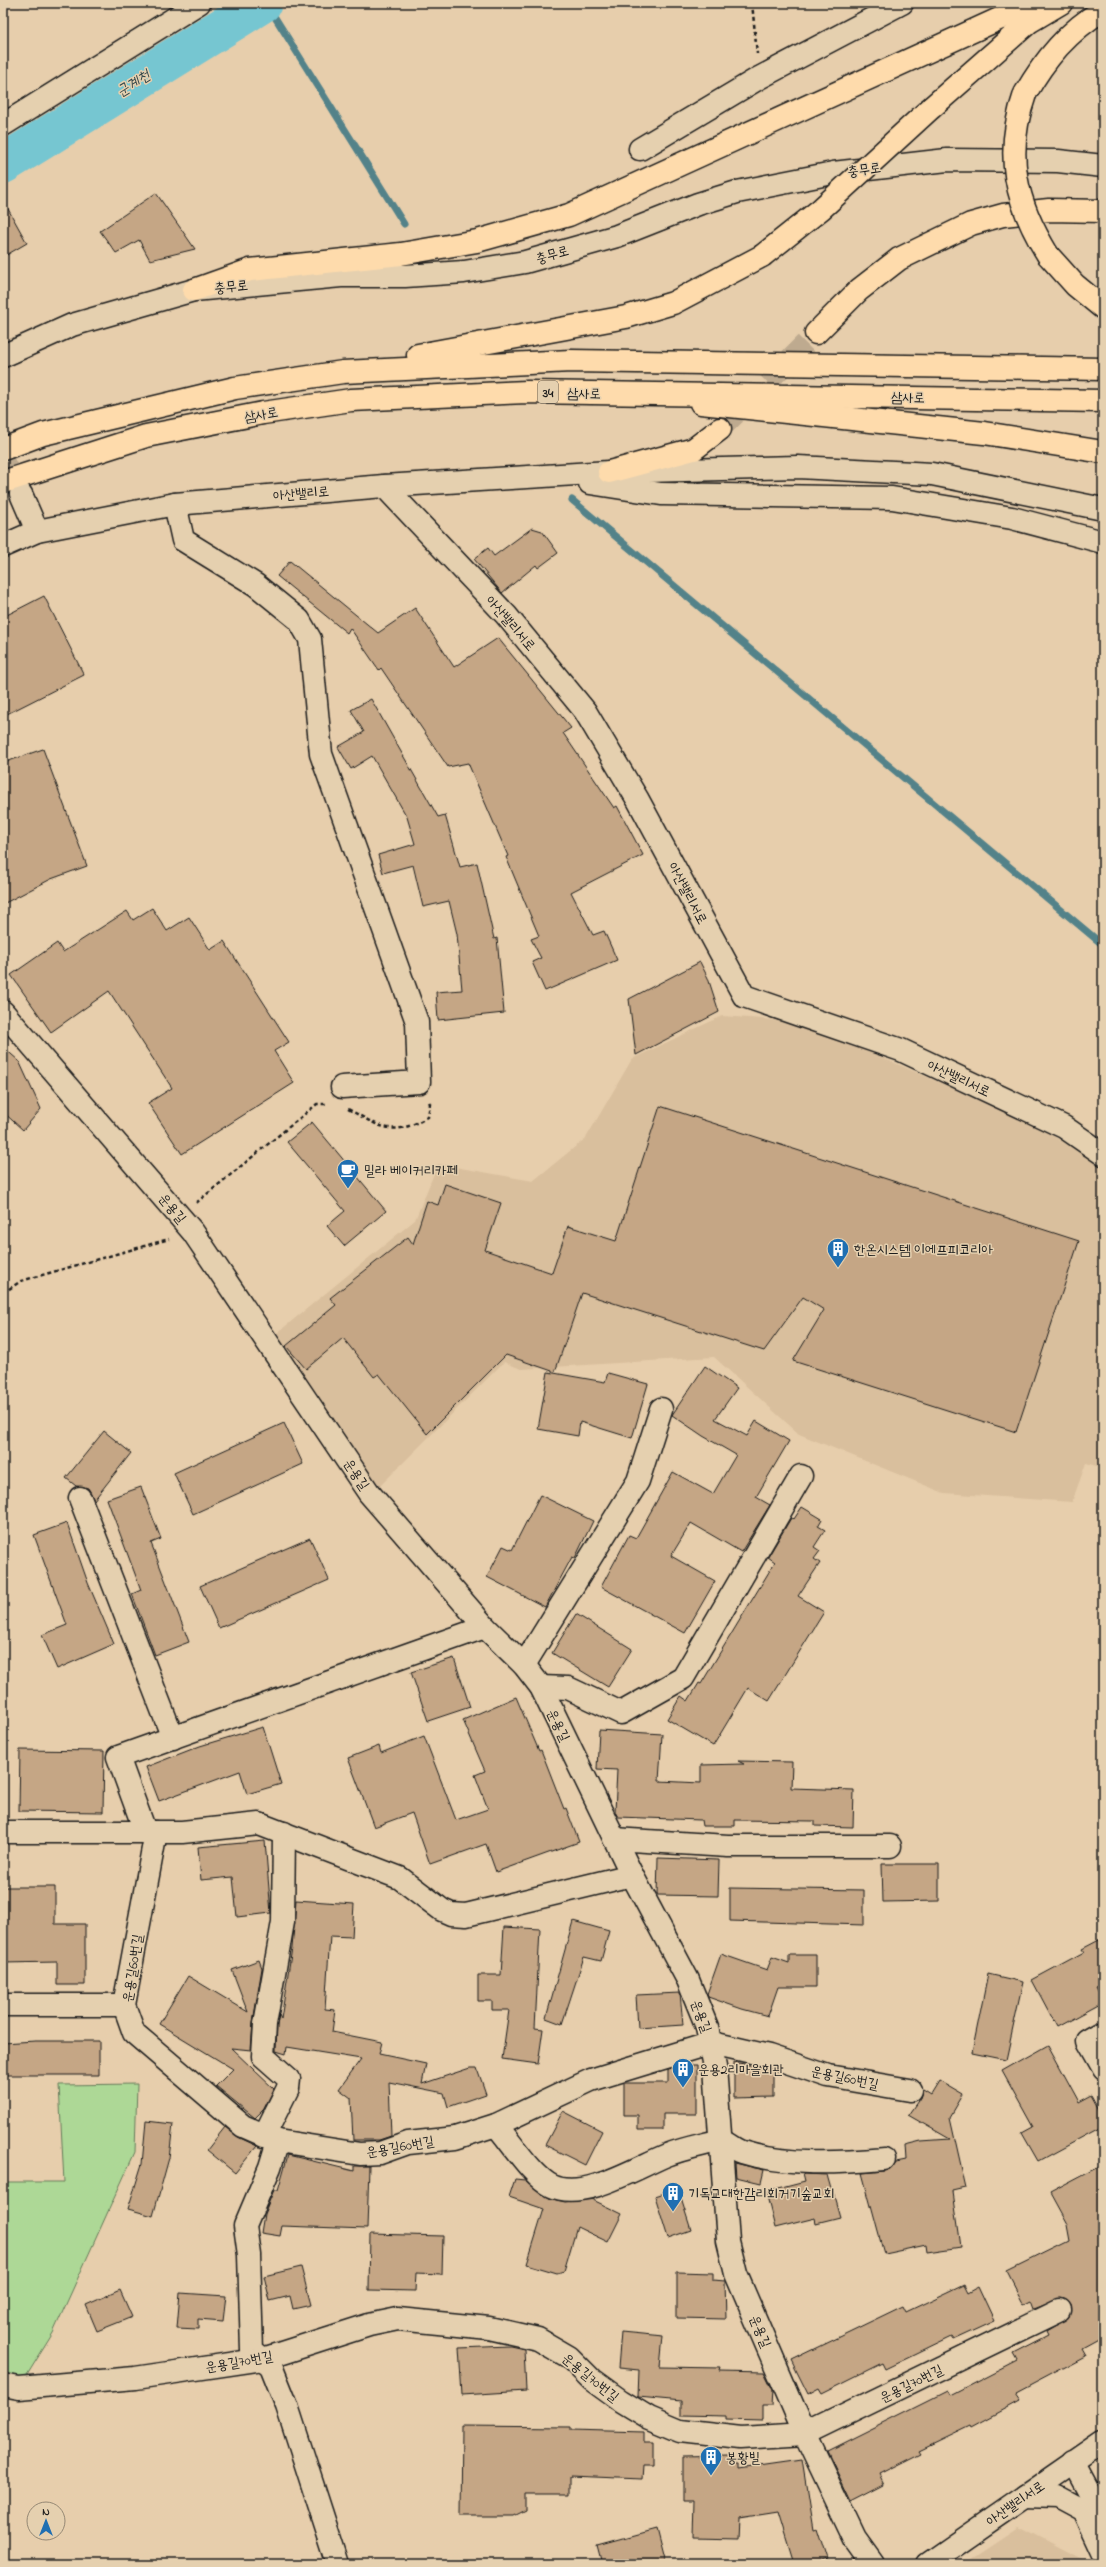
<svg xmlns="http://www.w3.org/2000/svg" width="1106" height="2567" viewBox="0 0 1106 2567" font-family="'Indie Flower','Poor Story',sans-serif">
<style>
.built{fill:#d9bf9d}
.green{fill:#add896;stroke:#647a59}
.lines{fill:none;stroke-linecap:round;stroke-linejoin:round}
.stream{stroke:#528289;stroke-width:7}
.river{stroke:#76c6d1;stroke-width:40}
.building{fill:#c5a685;stroke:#1c1c1c}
.minor-tunnel{stroke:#beaa8f;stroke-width:22;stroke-dasharray:22 11;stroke-linecap:butt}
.major-tunnel{stroke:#beaa8f;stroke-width:22;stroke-dasharray:22 11;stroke-linecap:butt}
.minor-casing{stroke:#1c1c1c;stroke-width:25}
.major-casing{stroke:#1c1c1c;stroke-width:25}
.highway-casing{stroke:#1c1c1c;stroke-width:25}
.path{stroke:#1c1c1c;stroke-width:2.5;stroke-dasharray:4 3;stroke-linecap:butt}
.minor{stroke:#e5d0af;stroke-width:22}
.major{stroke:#fedbac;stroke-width:22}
.highway{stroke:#fedbac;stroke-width:22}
.major-bridge-casing{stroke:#1c1c1c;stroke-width:25;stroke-linecap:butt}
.highway-bridge-casing{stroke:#1c1c1c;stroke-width:25;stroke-linecap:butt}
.major-bridge{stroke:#fedbac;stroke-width:22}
.highway-bridge{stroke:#fedbac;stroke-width:22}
.labels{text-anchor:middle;stroke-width:3;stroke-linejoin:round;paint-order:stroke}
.shield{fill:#e5d0af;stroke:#585248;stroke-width:1}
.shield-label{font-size:13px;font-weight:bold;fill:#1c1c1c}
.street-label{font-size:14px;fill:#1c1c1c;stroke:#e5d0af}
.poi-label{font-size:14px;fill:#1c1c1c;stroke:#e5d0af;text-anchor:start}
.water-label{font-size:15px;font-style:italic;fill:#324649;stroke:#e5d0af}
</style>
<rect width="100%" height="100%" fill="#e7ceac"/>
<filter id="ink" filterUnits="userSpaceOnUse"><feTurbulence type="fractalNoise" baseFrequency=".025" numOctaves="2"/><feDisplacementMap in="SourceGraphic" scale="8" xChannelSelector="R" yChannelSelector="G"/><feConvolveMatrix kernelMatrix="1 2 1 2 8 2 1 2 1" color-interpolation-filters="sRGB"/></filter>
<g filter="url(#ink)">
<g class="built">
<path d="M722 1016 774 1020 851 1044 1028 1121 1103 1166V1468L1086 1463 1072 1502 944 1493 799 1434 714 1357 521 1369 504 1362 379 1487 271 1338 415 1220 438 1164 533 1181 586 1138 632 1059Z"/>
<path d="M1019 2526 1082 2559V2564H962Z"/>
</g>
<path class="green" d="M137 2084 135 2152 53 2333 19 2388 3 2385V2182H64L59 2085Z"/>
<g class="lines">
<g class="stream">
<path d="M266 3 404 224"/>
<path d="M572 500 1103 945"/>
</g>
<path class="river" d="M3 164 262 3"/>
</g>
<g class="building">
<path d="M156 193 195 249 150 260 139 240 116 253 100 231Z"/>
<path d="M3 200 27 243 3 257Z"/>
<path d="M532 528 542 531 558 553 538 568 536 565 502 593 474 559 488 548 494 556Z"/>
<path d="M290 561 378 633 415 608 454 667 498 638 571 728 563 733 614 808 617 806 643 855 571 892 593 935 604 931 617 960 545 991 532 962 541 958 531 939 539 936 506 857 508 856 468 763 448 767 381 668 379 670 350 628 347 633 277 576Z"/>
<path d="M44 596 84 675 3 716V617Z"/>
<path d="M371 699 438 817 445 815 460 867 477 863 494 939 497 938 504 1013 438 1020 436 992 462 990 457 934 449 901 423 907 413 865 383 873 378 855 415 844 407 817 372 756 351 769 338 747 364 732 351 710Z"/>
<path d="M43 749 87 866 51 879 3 904V763Z"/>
<path d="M152 908 167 931 189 917 210 950 224 941 289 1042 274 1051 294 1083 182 1154 148 1103 172 1088 109 991 51 1032 11 975 57 943 63 952 127 911 133 920Z"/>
<path d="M700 962 708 978 719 1012 636 1055 629 999Z"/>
<path d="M3 1047 19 1061 41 1109 23 1130 3 1112Z"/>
<path d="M660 1106 1079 1241 1016 1432 793 1361 824 1310 803 1297 764 1351 582 1293 555 1372 506 1355 427 1434 379 1374 374 1377 343 1338 306 1369 286 1346 336 1305 330 1298 408 1237 413 1244 427 1201 438 1205 445 1184 501 1203 485 1250 552 1273 568 1226 616 1241Z"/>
<path d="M312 1122 386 1211 344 1246 327 1226 345 1211 287 1142Z"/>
<path d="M705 1366 737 1388 715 1419 747 1436 756 1421 789 1441 756 1497 770 1505 741 1552 691 1523 671 1556 715 1581 685 1633 601 1587 629 1535 636 1538 673 1472 713 1494 736 1455 703 1436 672 1415Z"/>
<path d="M548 1372 605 1382 608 1373 648 1384 632 1438 580 1422 578 1436 538 1429Z"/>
<path d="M284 1423 303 1464 193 1514 174 1473Z"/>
<path d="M104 1431 131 1453 94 1500 88 1488 76 1486 66 1478Z"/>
<path d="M141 1487 161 1539 151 1543 189 1642 155 1655 132 1594 141 1590 107 1499Z"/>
<path d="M540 1495 593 1521 575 1558 572 1557 545 1607 487 1577 503 1546 512 1550Z"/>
<path d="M802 1507 822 1519 818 1526 825 1530 814 1547 820 1551 814 1559 820 1563 798 1596 824 1612 769 1701 748 1688 713 1746 667 1719 681 1696 688 1701 699 1683 701 1684 775 1562 768 1557 791 1518 794 1519Z"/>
<path d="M67 1523 88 1583 114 1644 57 1669 42 1635 67 1625 34 1535Z"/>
<path d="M310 1538 329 1580 219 1628 200 1586Z"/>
<path d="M576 1614 632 1649 608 1687 552 1653Z"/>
<path d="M454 1658 470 1707 428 1721 411 1672Z"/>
<path d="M516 1697 539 1751 541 1750 564 1809 566 1808 579 1842 496 1872 486 1844 430 1864 412 1813 374 1827 348 1758 379 1746 381 1753 424 1736 456 1820 488 1809 475 1775 485 1771 463 1720Z"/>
<path d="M263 1727 281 1784 247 1794 240 1771 159 1801 146 1767 200 1746Z"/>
<path d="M599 1730 662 1734 659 1781 701 1783V1765L744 1764 738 1761 792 1762 791 1788 854 1790 853 1827 815 1826V1821L735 1820V1826H702L701 1820 618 1817 615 1812 617 1770 597 1769Z"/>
<path d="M20 1750 104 1751 103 1812 19 1811Z"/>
<path d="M265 1841 271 1913 237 1917 233 1877 201 1880 198 1847Z"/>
<path d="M658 1858 719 1860 718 1896 657 1895Z"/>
<path d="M882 1864H939V1901L883 1902Z"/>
<path d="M3 1887H55V1924H85V1985H57V1962L3 1963Z"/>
<path d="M730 1888 864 1890V1925L730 1921Z"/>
<path d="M296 1900 354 1904 352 1937 330 1936 325 2009 335 2010 332 2032 382 2042 379 2054 426 2064 422 2084 470 2068H477L486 2094 448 2107 444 2093 389 2082 391 2136 379 2140H353L351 2098 339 2089 361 2059 287 2047 286 2054 276 2051 277 2025 279 2015 281 2019 292 1948Z"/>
<path d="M573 1921 609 1931 601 1961 584 1957 562 2024 546 2018Z"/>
<path d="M504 1927 540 1929 535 2028 543 2029 538 2064 502 2059 509 2010H492V2001H478V1975H501Z"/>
<path d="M1103 1938V1986L1096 1988 1103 2002 1057 2027 1032 1980 1084 1952 1082 1949Z"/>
<path d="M721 1954 767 1970 772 1957 789 1963V1955H816V1987H778L768 2016 742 2009 708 1997 707 1994Z"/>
<path d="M259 1960 262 1968 253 2022 251 2050 231 2048 274 2089 264 2109 255 2118 216 2086 233 2069 159 2024 188 1976 248 2012 232 1970Z"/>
<path d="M988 1974 1023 1982 1006 2060 972 2053Z"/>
<path d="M680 1993 683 2025 638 2028 636 1995Z"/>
<path d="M35 2041H99V2075H3V2043Z"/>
<path d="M1048 2045 1079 2102 1092 2095 1103 2115V2126L1038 2161 1022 2133 1033 2127 1002 2071Z"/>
<path d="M734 2062 773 2070V2097L734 2098Z"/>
<path d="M684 2065H697V2114H663V2130H638V2115H624V2083H668V2069Z"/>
<path d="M939 2081 963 2095 950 2117 966 2188 953 2191 961 2247 927 2252 926 2245 884 2254 862 2173 885 2171 891 2169 896 2162 906 2160 905 2145 921 2141 950 2139 908 2115 920 2098 923 2089 931 2094Z"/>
<path d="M563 2111 602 2131 585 2165 545 2145Z"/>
<path d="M146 2121 173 2124 169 2158 153 2216 128 2209 142 2164Z"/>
<path d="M225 2127 238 2137 257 2146 235 2173 207 2150Z"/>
<path d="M288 2155 354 2171V2166H369L367 2229 282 2226 280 2236 261 2233 264 2214 274 2190H278Z"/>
<path d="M735 2163 764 2170 761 2183 736 2177Z"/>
<path d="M1103 2165V2338L1081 2350 1085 2357 1015 2394 1020 2401 972 2427 971 2425 919 2450 921 2453 879 2474 884 2484 851 2501 827 2451 947 2391 949 2395 1017 2360 1013 2353 1048 2335 1046 2331 1070 2317 1071 2305 1061 2298 1035 2308 1032 2300 1024 2304 1007 2271 1070 2240 1067 2224 1050 2193Z"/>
<path d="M803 2174 828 2175 840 2217 816 2223 815 2218 775 2228 766 2192 805 2182Z"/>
<path d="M515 2179 525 2180 549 2198 565 2202 591 2199 622 2214 608 2242 577 2227 564 2271 557 2273 527 2264 544 2209 509 2197Z"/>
<path d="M678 2189 691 2230 668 2238 655 2196Z"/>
<path d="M370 2234 443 2236 442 2274 416 2273 415 2291 369 2290Z"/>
<path d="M301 2267 311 2305 293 2309 290 2296 270 2301 264 2276Z"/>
<path d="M677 2272 713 2273V2280L725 2281 726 2319 677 2318Z"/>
<path d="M965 2284 969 2292 978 2287 994 2321 953 2340 951 2337 885 2369 882 2363 822 2393 819 2388 808 2394 791 2360 903 2306 906 2312Z"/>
<path d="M120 2290 132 2317 97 2331 86 2305Z"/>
<path d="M180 2293 226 2296 223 2321 198 2319V2329L177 2328Z"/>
<path d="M621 2332 663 2336 660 2367 720 2368 719 2371 764 2372 773 2390 772 2406H762V2420L726 2419V2416L682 2415V2401L638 2397 639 2370 618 2368Z"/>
<path d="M510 2346 524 2349 526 2391 462 2395 459 2348Z"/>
<path d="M462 2426 570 2427V2430L644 2432V2441H654V2465H643L642 2479 570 2476V2494H525V2510L513 2516H461Z"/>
<path d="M730 2456V2464H739V2469L802 2460 813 2529 817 2528 827 2559 811 2564H794L778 2512 740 2518 739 2538 693 2537 694 2500H683V2457Z"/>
<path d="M657 2529 666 2564H603L598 2545Z"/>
</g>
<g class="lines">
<path class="minor-tunnel" d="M3 461 21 494"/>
<path class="major-tunnel" d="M720 429 816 333"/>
<g class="minor-casing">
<g id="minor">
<path d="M3 125 199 3"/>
<path d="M640 149 759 78 902 3"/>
<path d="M3 356 72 325 194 290 341 276H405L464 272 525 262 617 236 698 204 737 192 833 173 947 160 1058 161 1103 166"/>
<path d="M590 483 661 494 892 498 1012 518 1103 542"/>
<path d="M384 486 506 615 585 711 638 800 744 996 901 1050 1064 1127 1103 1154"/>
<path d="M21 494 37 531"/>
<path d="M175 504 183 540 256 585 299 620 310 639 321 754 417 1022 419 1082 342 1087"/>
<path d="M3 546 37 531 175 504 384 486 609 472 798 467 932 474 1103 509"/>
<path d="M3 1012 193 1232 369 1493 485 1627 524 1665 541 1687 632 1875 688 1980 707 2027 715 2067 728 2241 736 2274 805 2434 855 2539 873 2564"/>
<path d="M80 1498 173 1738"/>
<path d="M524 1665 638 1481 661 1409"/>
<path d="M541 1687 568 1688 621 1713 683 1678 801 1476"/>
<path d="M145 1831 118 1757 485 1627"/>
<path d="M3 1832H182L259 1824 400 1878 442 1910 451 1914 466 1915 632 1875"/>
<path d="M156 1832 124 2005 134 2033 243 2126 278 2141 360 2154 380 2153 408 2143 455 2138 496 2125 591 2080 712 2043 769 2056 828 2076 910 2090"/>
<path d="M614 1839 728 1846H890"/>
<path d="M3 2005H124"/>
<path d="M1103 2032 1087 2041 1103 2069"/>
<path d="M496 2125C511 2142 533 2177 552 2186 584 2201 637 2167 667 2155 684 2148 703 2145 721 2140 728 2144 735 2150 742 2152 786 2166 840 2163 884 2159"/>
<path d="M264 2136 288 2088 289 2079 263 2056 265 2024 283 1922 284 1833"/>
<path d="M278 2141 270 2167 245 2226 249 2255 252 2350 271 2366 287 2406 338 2564"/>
<path d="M3 2385 19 2388 135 2378 263 2359 369 2325 398 2319 489 2328 538 2339 569 2357 592 2380 621 2401 649 2418 680 2431 741 2438 805 2434 1060 2310"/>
<path d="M1073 2462 1100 2512 1103 2531"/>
<path d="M1025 2496 1057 2497 1083 2511 1103 2554"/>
<path d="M927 2564 1103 2442"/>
</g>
</g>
<g class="major-casing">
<g id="major">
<path d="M1025 94C1045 59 1068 31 1103 10"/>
<path d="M1048 255 1075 285 1103 308"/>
<path d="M194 290 250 270 401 254 477 241 569 215 1034 3"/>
<path d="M816 333 859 290 899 259 971 224 1003 215 1049 210 1103 211"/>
<path d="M701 403 984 433 1103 452"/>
<path d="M609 472 694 449 720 429"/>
</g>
</g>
<g class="highway-casing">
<g id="highway">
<path d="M931 108 1029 22 1061 3"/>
<path d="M418 355 626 317 673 303 762 256"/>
<path d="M3 449 43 434 235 388 343 372 571 361 1103 369"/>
<path d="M3 482 146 436 263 413 351 400 527 392 1103 401"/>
</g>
</g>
<g class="path">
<path d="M752 3 757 54"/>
<path d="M348 1109C381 1127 392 1138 428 1117L430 1104 429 1101"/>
<path d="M196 1203 317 1104H328"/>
<path d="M3 1293 21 1281 169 1239"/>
</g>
<use href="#minor" class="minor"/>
<use href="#major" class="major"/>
<use href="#highway" class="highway"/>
<g class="major-bridge-casing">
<path id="major-bridge" d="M1025 94C1004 154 1015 202 1048 255"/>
</g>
<g class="highway-bridge-casing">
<path id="highway-bridge" d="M762 256 821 209 931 108"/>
</g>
<use href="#major-bridge" class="major-bridge"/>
<use href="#highway-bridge" class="highway-bridge"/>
</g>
</g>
<defs>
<g id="cafe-pin" transform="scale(1.15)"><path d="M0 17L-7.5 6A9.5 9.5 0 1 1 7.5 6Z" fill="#1f6fb2" stroke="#e5d0af"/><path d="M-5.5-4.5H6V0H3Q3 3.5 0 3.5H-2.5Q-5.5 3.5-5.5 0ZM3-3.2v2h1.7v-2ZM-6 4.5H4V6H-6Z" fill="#fff"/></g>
<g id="building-pin" transform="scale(1.15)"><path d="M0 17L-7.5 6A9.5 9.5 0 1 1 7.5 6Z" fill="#1f6fb2" stroke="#e5d0af"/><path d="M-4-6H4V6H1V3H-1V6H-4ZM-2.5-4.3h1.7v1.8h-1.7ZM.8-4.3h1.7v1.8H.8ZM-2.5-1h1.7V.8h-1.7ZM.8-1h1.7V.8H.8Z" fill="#fff"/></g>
</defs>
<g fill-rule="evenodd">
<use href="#cafe-pin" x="348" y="1170"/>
<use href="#building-pin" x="838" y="1249"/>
<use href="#building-pin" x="683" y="2069"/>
<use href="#building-pin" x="673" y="2193"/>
<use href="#building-pin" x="711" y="2457"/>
</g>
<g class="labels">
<rect class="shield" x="538" y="381" width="20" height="22" rx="3"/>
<g class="shield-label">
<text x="548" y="397">34</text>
</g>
<g class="street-label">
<text transform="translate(864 169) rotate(-8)" y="5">충무로</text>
<text transform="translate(552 254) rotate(-16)" y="5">충무로</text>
<text transform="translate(231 286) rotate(-6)" y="5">충무로</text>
<text transform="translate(584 393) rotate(1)" y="5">삼사로</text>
<text transform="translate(908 397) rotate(1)" y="5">삼사로</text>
<text transform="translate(261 414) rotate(-10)" y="5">삼사로</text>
<text transform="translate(301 493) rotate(-5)" y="5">아산밸리로</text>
<text transform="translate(511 623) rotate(49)" y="5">아산밸리서로</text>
<text transform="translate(688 893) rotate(62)" y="5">아산밸리서로</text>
<text transform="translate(959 1078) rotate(25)" y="5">아산밸리서로</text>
<text transform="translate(173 1208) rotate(50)" y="5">운용길</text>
<text transform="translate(357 1474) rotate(56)" y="5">운용길</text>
<text transform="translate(559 1725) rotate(64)" y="5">운용길</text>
<text transform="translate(132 1968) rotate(-81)" y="5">운용길60번길</text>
<text transform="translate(702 2016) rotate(69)" y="5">운용길</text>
<text transform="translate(845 2077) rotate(12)" y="5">운용길60번길</text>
<text transform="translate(400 2146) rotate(-10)" y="5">운용길60번길</text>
<text transform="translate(761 2331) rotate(67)" y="5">운용길</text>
<text transform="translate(239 2361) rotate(-10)" y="5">운용길70번길</text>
<text transform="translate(591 2377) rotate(39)" y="5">운용길70번길</text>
<text transform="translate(911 2383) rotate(-26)" y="5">운용길70번길</text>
<text transform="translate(1015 2503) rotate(-35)" y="5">아산밸리서로</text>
</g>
<g class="poi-label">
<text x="364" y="1175">밀라 베이커리카페</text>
<text x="854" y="1254">한온시스템 이에프피코리아</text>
<text x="698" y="2074">운용2리마을회관</text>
<text x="688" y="2198">기독교대한감리회거기숲교회</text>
<text x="726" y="2462">봉황빌</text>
</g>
<g class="water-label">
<text transform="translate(133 83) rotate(-32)" y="5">군계천</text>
</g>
</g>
<rect width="1106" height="2567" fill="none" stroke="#e5d0af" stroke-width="16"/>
<rect x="8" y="8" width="1090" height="2551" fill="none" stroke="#1c1c1c" stroke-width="1.5" filter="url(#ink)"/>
<g transform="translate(46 2521)"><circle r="19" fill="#e5d0af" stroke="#958874"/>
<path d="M0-3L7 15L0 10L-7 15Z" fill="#1f6fb2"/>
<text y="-6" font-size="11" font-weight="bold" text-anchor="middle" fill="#1c1c1c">N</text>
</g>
</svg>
